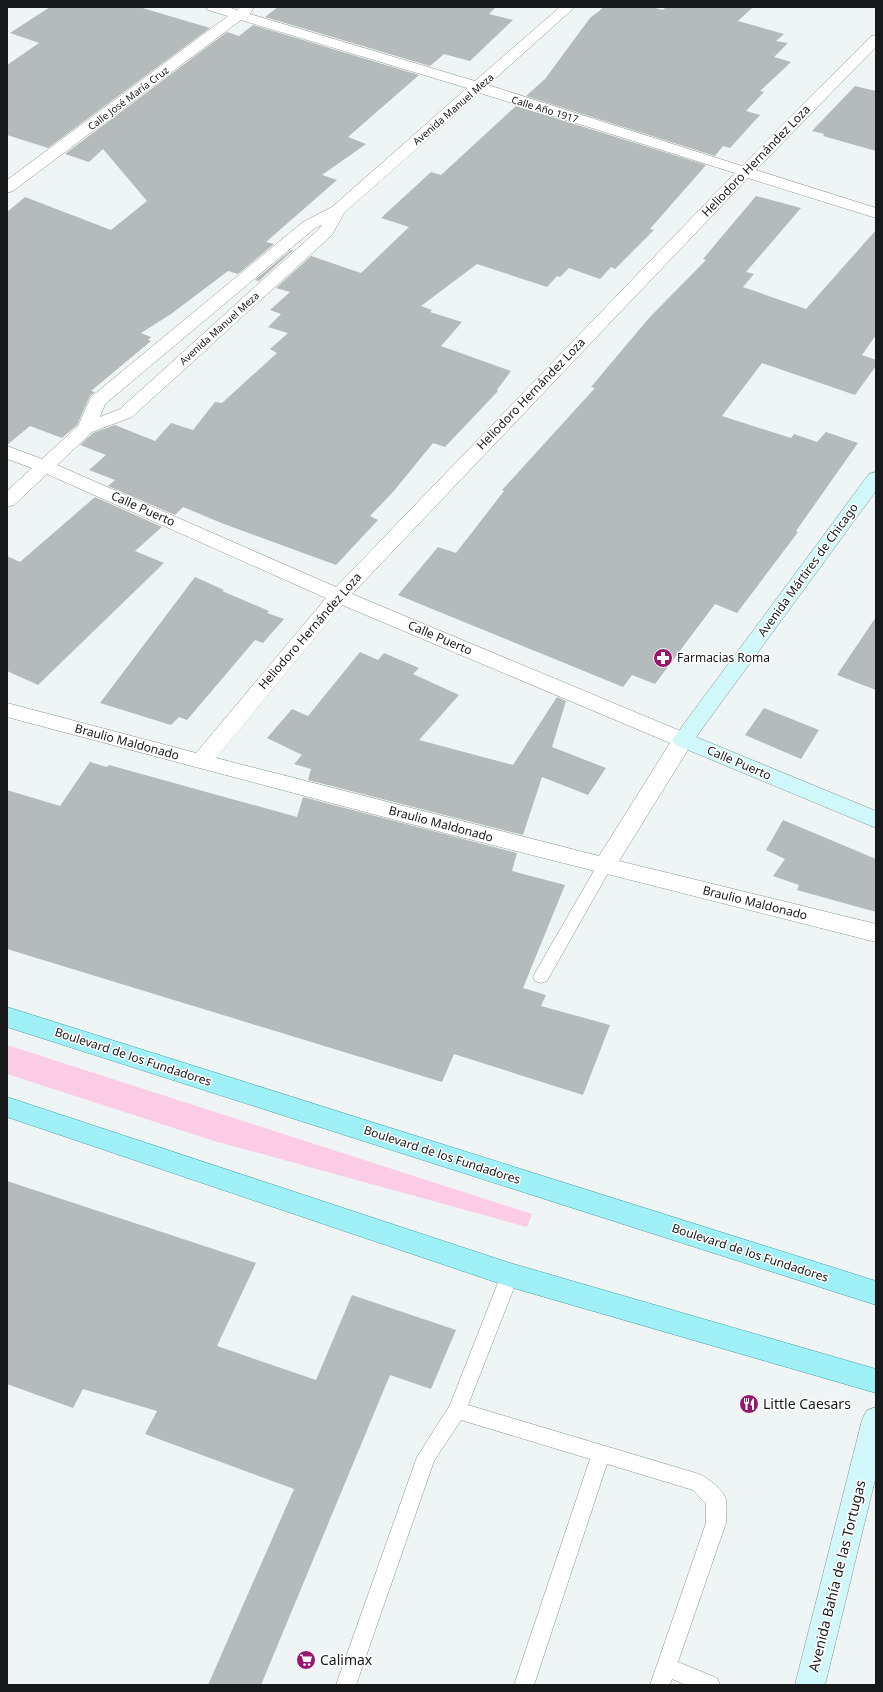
<svg xmlns="http://www.w3.org/2000/svg" width="883" height="1692" viewBox="0 0 883 1692" font-family="'Noto Sans',sans-serif">
<style>
.green{fill:#fccce5}
.building{fill:#b5baba}
.lines{fill:none;stroke-linecap:round;stroke-linejoin:round}
.lane-casing{stroke:#8d9292;stroke-width:1}
.street-casing{stroke:#8d9292;stroke-width:1}
.secondary-casing{stroke:#8d9292;stroke-width:1}
.primary-casing{stroke:#479ea5;stroke-width:1}
.lane{fill:#fff;fill-rule:evenodd}
.street{fill:#fff;fill-rule:evenodd}
.secondary{fill:#d0f8fb;fill-rule:evenodd}
.primary{fill:#a0f0f7;fill-rule:evenodd}
.labels{text-anchor:middle;stroke-width:3;stroke-linejoin:round;paint-order:stroke}
.far-street-label{font-size:10px;fill:#171819;stroke:#fff}
.street-label{font-size:12px;fill:#171819;stroke:#fff}
.poi-label{font-size:12px;fill:#171819;stroke:#fff;text-anchor:start}
.near-poi-label{font-size:14px;fill:#171819;stroke:#fff;text-anchor:start}
.near-street-label{font-size:14px;fill:#171819;stroke:#fff}
</style>
<rect width="100%" height="100%" fill="#eff4f4"/>
<path class="green" d="M7 1045 532 1214 527 1227 211 1140 7 1074Z"/>
<g class="building">
<path d="M50 7H139L210 28 48 148 7 135V65L39 43 10 33Z"/>
<path d="M278 7H496L489 14 513 20 470 61 444 54 430 66 265 17Z"/>
<path d="M604 7H651L663 10 666 7H753L738 21 784 34 776 41 788 43 774 57 791 62 760 91 764 92 746 111 760 115 730 148 723 146 715 156 526 96 545 79 590 18Z"/>
<path d="M253 25 419 75 348 137 366 144 322 175 337 180 266 242 274 244 238 274 228 271 171 314 141 333 151 337 148 340 151 341 91 391 95 392 90 396 77 425 62 438 30 426 7 445V212L25 197 111 230 147 201 103 149 89 162 65 154 227 32 239 36Z"/>
<path d="M855 86 876 91V151L823 136 824 134 812 131Z"/>
<path d="M516 106 706 165 650 229 654 230 615 269 611 267 600 279 569 268 560 277 557 276 547 287 477 264 421 306 432 310 430 312 462 322 441 346 511 371 497 390 498 391 445 447 433 443 393 492 370 516 378 520 336 565 224 524 183 507 175 515 108 486 115 480 89 470 106 455 80 445 93 433 115 425 155 441 171 423 193 430 215 402 222 403 277 353 270 349 288 333 268 327 281 314 270 310 290 292 276 288 311 256 361 273 409 227 381 218 431 172 441 175Z"/>
<path d="M756 196 801 208 746 272 754 274 743 287 806 309 876 230V335L862 355 876 360V366L855 395 762 363 722 416 791 438 794 434 817 442 826 432 858 443 796 531 798 532 737 613 715 604 655 684 632 675 623 687 398 595 438 547 456 553 504 491 502 490 595 388 591 387 649 318 706 260 703 259Z"/>
<path d="M291 250H293L259 281 255 280Z"/>
<path d="M95 497 162 527 135 551 164 563 38 685 7 671V556L20 562Z"/>
<path d="M195 577 224 590 222 591 269 611 267 613 284 619 263 643 255 640 187 720 179 717 171 725 100 703Z"/>
<path d="M876 617V690L837 675Z"/>
<path d="M360 652 378 660 384 653 419 668 413 674 459 695 419 740 513 765 557 697 566 701 552 747 606 768 588 795 542 777 523 835 308 780 311 769 294 764 302 755 267 738 292 709 308 716Z"/>
<path d="M764 708 819 730 801 759 745 735Z"/>
<path d="M90 762 107 767 109 765 297 817 303 797 517 853 512 871 565 885 523 988 546 995 541 1006 610 1025 583 1095 454 1054 442 1082 7 949V790L60 806Z"/>
<path d="M783 820 876 859V912L797 890 799 885 773 876 785 859 766 850Z"/>
<path d="M7 1181 256 1263 217 1346 316 1380 352 1295 456 1330 431 1389 390 1375 261 1685H208L294 1489 145 1434 157 1411 83 1389 73 1408 7 1384Z"/>
</g>
<g class="lines">
<g class="lane-casing">
<g id="lane">
<path d="M604 860 609 862 612 866 547 981 541 983 535 981 533 977 535 973 599 862Z"/>
<path d="M510 1267 516 1269 519 1275 468 1405 699 1474C708 1478 724 1490 726 1500 727 1507 726 1516 726 1523L678 1662 717 1678 720 1685H686L672 1679 670 1685H650L706 1523V1504L693 1490 607 1464 534 1685H514L590 1459 461 1420 434 1461 356 1685H336L417 1457 450 1405 501 1275 504 1269Z"/>
</g>
</g>
<g class="street-casing">
<path id="street" d="M206 7H228L237 10 240 7H254L250 14 475 81 560 7H575L488 85 742 166 871 36 876 35V47L756 170 876 208V218L748 178 352 594 690 735 694 740 619 861 876 924V942L441 832 7 717V703L196 753 326 598 47 474 14 505 7 507V491L32 468 7 459V446L42 459 78 426 91 397 303 222 332 207 467 88 241 20 13 191 7 193V180L228 16 208 10ZM480 93 735 173 336 587 57 465 92 432 132 417 332 235 344 213ZM322 225 319 229 120 409 100 417 105 404 315 228ZM342 605 670 743 599 856 216 758Z"/>
</g>
<g class="secondary-casing">
<g id="secondary">
<path d="M876 472V491L696 737 876 811V828L676 745 672 740 869 474Z"/>
<path d="M876 1407V1476L825 1685H795L862 1420 866 1411Z"/>
</g>
</g>
<g class="primary-casing">
<g id="primary">
<path d="M7 1007 876 1281V1305L7 1027Z"/>
<path d="M7 1097 510 1263 876 1369V1393L510 1287 7 1117Z"/>
</g>
</g>
<use href="#lane" class="lane"/>
<use href="#street" class="street"/>
<use href="#secondary" class="secondary"/>
<use href="#primary" class="primary"/>
</g>
<defs>
<g id="pharmacy-disc" transform="scale(1)"><circle r="9.5" fill="#97166e" stroke="#fff"/><path d="M-2-6h4v4h4v4h-4v4h-4v-4h-4v-4h4Z" fill="#fff"/></g>
<g id="restaurant-disc" transform="scale(1)"><circle r="9.5" fill="#97166e" stroke="#fff"/><path d="M-5-6h1v4h1v-4h1v4h1v-4h1v5L-1.5 .5V6h-2V.5L-5-1ZM5-6V6H3V1.5H1.5Q1.5-4 5-6Z" fill="#fff"/></g>
<g id="supermarket-disc" transform="scale(1)"><circle r="9.5" fill="#97166e" stroke="#fff"/><path d="M-6-5.5h2.5l.6 2H6L4.5 2H-2.5L-4.4-4H-6ZM-1.5 3.2a1.3 1.3 0 1 0 .1 0ZM3 3.2a1.3 1.3 0 1 0 .1 0Z" fill="#fff"/></g>
</defs>
<g fill-rule="evenodd">
<use href="#pharmacy-disc" x="663" y="658"/>
<use href="#restaurant-disc" x="749" y="1404"/>
<use href="#supermarket-disc" x="306" y="1660"/>
</g>
<g class="labels">
<g class="far-street-label">
<text transform="translate(128 98) rotate(-37)" y="4">Calle José María Cruz</text>
<text transform="translate(453 109) rotate(-41)" y="4">Avenida Manuel Meza</text>
<text transform="translate(545 109) rotate(17)" y="4">Calle Año 1917</text>
<text transform="translate(219 328) rotate(-42)" y="4">Avenida Manuel Meza</text>
</g>
<g class="street-label">
<text transform="translate(756 161) rotate(-46)" y="4">Heliodoro Hernández Loza</text>
<text transform="translate(531 394) rotate(-46)" y="4">Heliodoro Hernández Loza</text>
<text transform="translate(143 509) rotate(24)" y="4">Calle Puerto</text>
<text transform="translate(808 570) rotate(-54)" y="4">Avenida Mártires de Chicago</text>
<text transform="translate(310 631) rotate(-49)" y="4">Heliodoro Hernández Loza</text>
<text transform="translate(440 638) rotate(23)" y="4">Calle Puerto</text>
<text transform="translate(127 742) rotate(15)" y="4">Braulio Maldonado</text>
<text transform="translate(739 763) rotate(23)" y="4">Calle Puerto</text>
<text transform="translate(441 824) rotate(15)" y="4">Braulio Maldonado</text>
<text transform="translate(755 903) rotate(14)" y="4">Braulio Maldonado</text>
<text transform="translate(133 1057) rotate(18)" y="4">Boulevard de los Fundadores</text>
<text transform="translate(442 1155) rotate(18)" y="4">Boulevard de los Fundadores</text>
<text transform="translate(750 1253) rotate(18)" y="4">Boulevard de los Fundadores</text>
</g>
<g class="poi-label">
<text x="677" y="662">Farmacias Roma</text>
</g>
<g class="near-poi-label">
<text x="763" y="1409">Little Caesars</text>
<text x="320" y="1665">Calimax</text>
</g>
<g class="near-street-label">
<text transform="translate(837 1576) rotate(-76)" y="5">Avenida Bahía de las Tortugas</text>
</g>
</g>
<rect width="883" height="1692" fill="none" stroke="#171819" stroke-width="16"/>
</svg>
